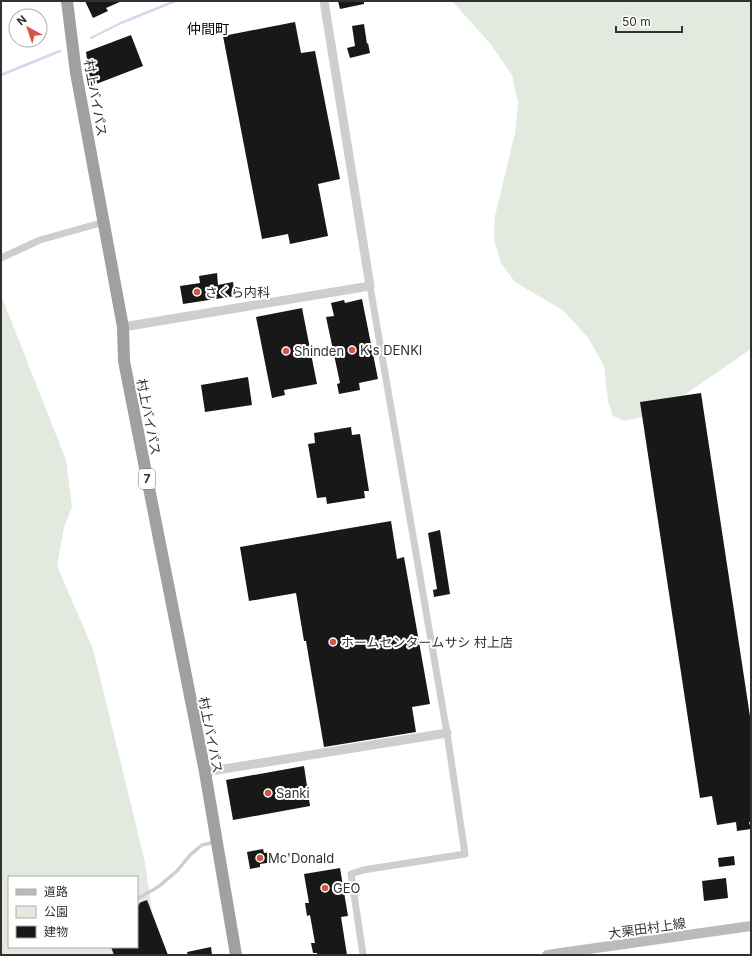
<svg xmlns="http://www.w3.org/2000/svg" width="752" height="956" viewBox="0 0 752 956" font-family="Inter,'Noto Sans JP',sans-serif">
<style>
.green{fill:#e2e9de;fill-rule:evenodd}
.lines{fill:none;stroke-linecap:round;stroke-linejoin:round}
.stream{stroke:#cfdbea;stroke-width:2.5}
.building{fill:#181818}
.service{stroke:#cecece;stroke-width:3.5}
.minor{stroke:#cecece;stroke-width:7}
.tertiary{stroke:#cecece;stroke-width:9}
.secondary{stroke:#bbb;stroke-width:10}
.trunk{stroke:#a0a0a0;stroke-width:12}
.poi-dot{fill:#d65445;stroke:#fff;stroke-width:1.5}
.labels{text-anchor:middle;stroke-width:4;stroke-linejoin:round;paint-order:stroke}
.shield{fill:#fff;stroke:#6f6f6f;stroke-width:1}
.shield-label{font-size:12px;font-weight:bold;fill:#313131}
.street-label{font-size:13px;fill:#313131;stroke:#fff}
.poi-label{font-size:13px;fill:#313131;stroke:#fff;text-anchor:start}
.neighbourhood-label{font-size:14px;fill:#000;stroke:#fff}
</style>
<rect width="100%" height="100%" fill="#fff"/>
<g class="green">
<path d="M452 1H751V349L658 413 625 421 613 416 608 401 604 366 589 339 564 311 515 282 501 263 494 240 495 216 515 133 518 103 512 75 489 42Z"/>
<path d="M1 295 66 460 72 507 64 527 57 566 93 649 145 862 158 955H1ZM9 877H137V947H9Z"/>
</g>
<g class="lines">
<g class="stream">
<path d="M91 38 121 23 175 1"/>
<path d="M1 75 60 51"/>
</g>
</g>
<g class="building">
<path d="M85 1H122L106 8 108 11 93 18Z"/>
<path d="M338 1H364V4L340 9Z"/>
<path d="M295 22 301 53 315 51 340 179 318 184 328 236 290 244 288 234 262 239 223 36Z"/>
<path d="M364 24 367 44 368 43 370 53 350 58 347 48 355 46 352 26Z"/>
<path d="M131 35 143 66 91 86 86 52Z"/>
<path d="M217 273 218 285 233 282 235 296 183 304 180 286 200 283 199 276Z"/>
<path d="M362 299 378 379 359 383 360 390 339 394 337 384 340 383 326 317 334 316 331 303 344 300 345 303Z"/>
<path d="M302 308 317 384 284 390 285 395 272 398 256 317Z"/>
<path d="M248 377 252 405 205 412 201 385Z"/>
<path d="M701 393 751 723V822H749L751 829 737 831 736 822 717 825 712 796 700 798 640 402Z"/>
<path d="M351 427 352 435 360 434 369 491H364L365 498 327 504 326 497 317 498 308 444 315 443 314 433Z"/>
<path d="M391 521 397 559 404 557 430 704 412 707 416 732 324 747 306 641H304L296 593 249 601 240 547Z"/>
<path d="M440 530 450 594 434 597 433 590 437 589 428 533Z"/>
<path d="M304 766 310 806 233 820 226 780Z"/>
<path d="M263 849 264 853 271 852 273 862 260 864V867L250 869 247 852Z"/>
<path d="M734 856 735 865 719 867 718 858Z"/>
<path d="M340 868 348 916 341 917 347 955H317V953H313L311 943H315L310 915 307 916 305 903H309L304 874Z"/>
<path d="M726 878 728 898 704 901 702 881Z"/>
<path d="M147 900 168 955H114L111 947H137V905L140 904 139 903Z"/>
<path d="M211 947 212 955H188L187 952Z"/>
</g>
<g class="lines">
<path class="service" d="M137 899 158 887 177 871 190 855 202 845 215 842"/>
<g class="minor">
<path d="M1 258 40 240 104 222"/>
<path d="M363 955 351 874 363 870 465 854 447 733 370 286"/>
</g>
<g class="tertiary">
<path d="M123 327 370 286 324 1"/>
<path d="M205 772 447 733"/>
</g>
<path class="secondary" d="M547 955 751 926"/>
<path class="trunk" d="M67 1 76 73 123 327 124 361 205 772 236 955"/>
</g>
<g class="poi-dot">
<circle cx="197" cy="292" r="4"/>
<circle cx="352" cy="350" r="4"/>
<circle cx="286" cy="351" r="4"/>
<circle cx="333" cy="642" r="4"/>
<circle cx="268" cy="793" r="4"/>
<circle cx="260" cy="858" r="4"/>
<circle cx="325" cy="888" r="4"/>
</g>
<g class="labels">
<rect class="shield" x="139" y="469" width="16" height="20" rx="3"/>
<g class="shield-label">
<text x="147" y="483">7</text>
</g>
<g class="street-label">
<text transform="translate(96 98) rotate(80)" y="5">村上バイパス</text>
<text transform="translate(149 417) rotate(79)" y="5">村上バイパス</text>
<text transform="translate(211 735) rotate(79)" y="5">村上バイパス</text>
<text transform="translate(647 928) rotate(-8)" y="5">大栗田村上線</text>
</g>
<g class="poi-label">
<text x="205" y="297">さくら内科</text>
<text x="360" y="355">K's DENKI</text>
<text x="294" y="356">Shinden</text>
<text x="341" y="647">ホームセンタームサシ 村上店</text>
<text x="276" y="798">Sanki</text>
<text x="268" y="863">Mc'Donald</text>
<text x="333" y="893">GEO</text>
</g>
<g class="neighbourhood-label">
<text x="208" y="34">仲間町</text>
</g>
</g>
<rect width="752" height="956" fill="none" stroke="#313131" stroke-width="4"/>
<rect x="8" y="876" width="130" height="72" fill="#ffffff" stroke="#adadad"/>
<rect x="16" y="889" width="20" height="6" fill="#bbbbbb" stroke="#adadad"/>
<text x="44" y="896" font-size="12" fill="#313131">道路</text>
<rect x="16" y="906" width="20" height="12" fill="#e2e9de" stroke="#adadad"/>
<text x="44" y="916" font-size="12" fill="#313131">公園</text>
<rect x="16" y="926" width="20" height="12" fill="#181818" stroke="#adadad"/>
<text x="44" y="936" font-size="12" fill="#313131">建物</text>
<g transform="translate(28 28) rotate(320)"><circle r="19" fill="#ffffff" stroke="#adadad"/>
<path d="M0-3L7 15L0 10L-7 15Z" fill="#d65445"/>
<text y="-6" font-size="11" font-weight="bold" text-anchor="middle" fill="#313131">N</text>
</g>
<path d="M616 26v6h66v-6" fill="none" stroke="#313131" stroke-width="2"/>
<text x="622" y="26" font-size="12" fill="#313131" stroke="#ffffff" stroke-width="3" paint-order="stroke">50 m</text>
</svg>
